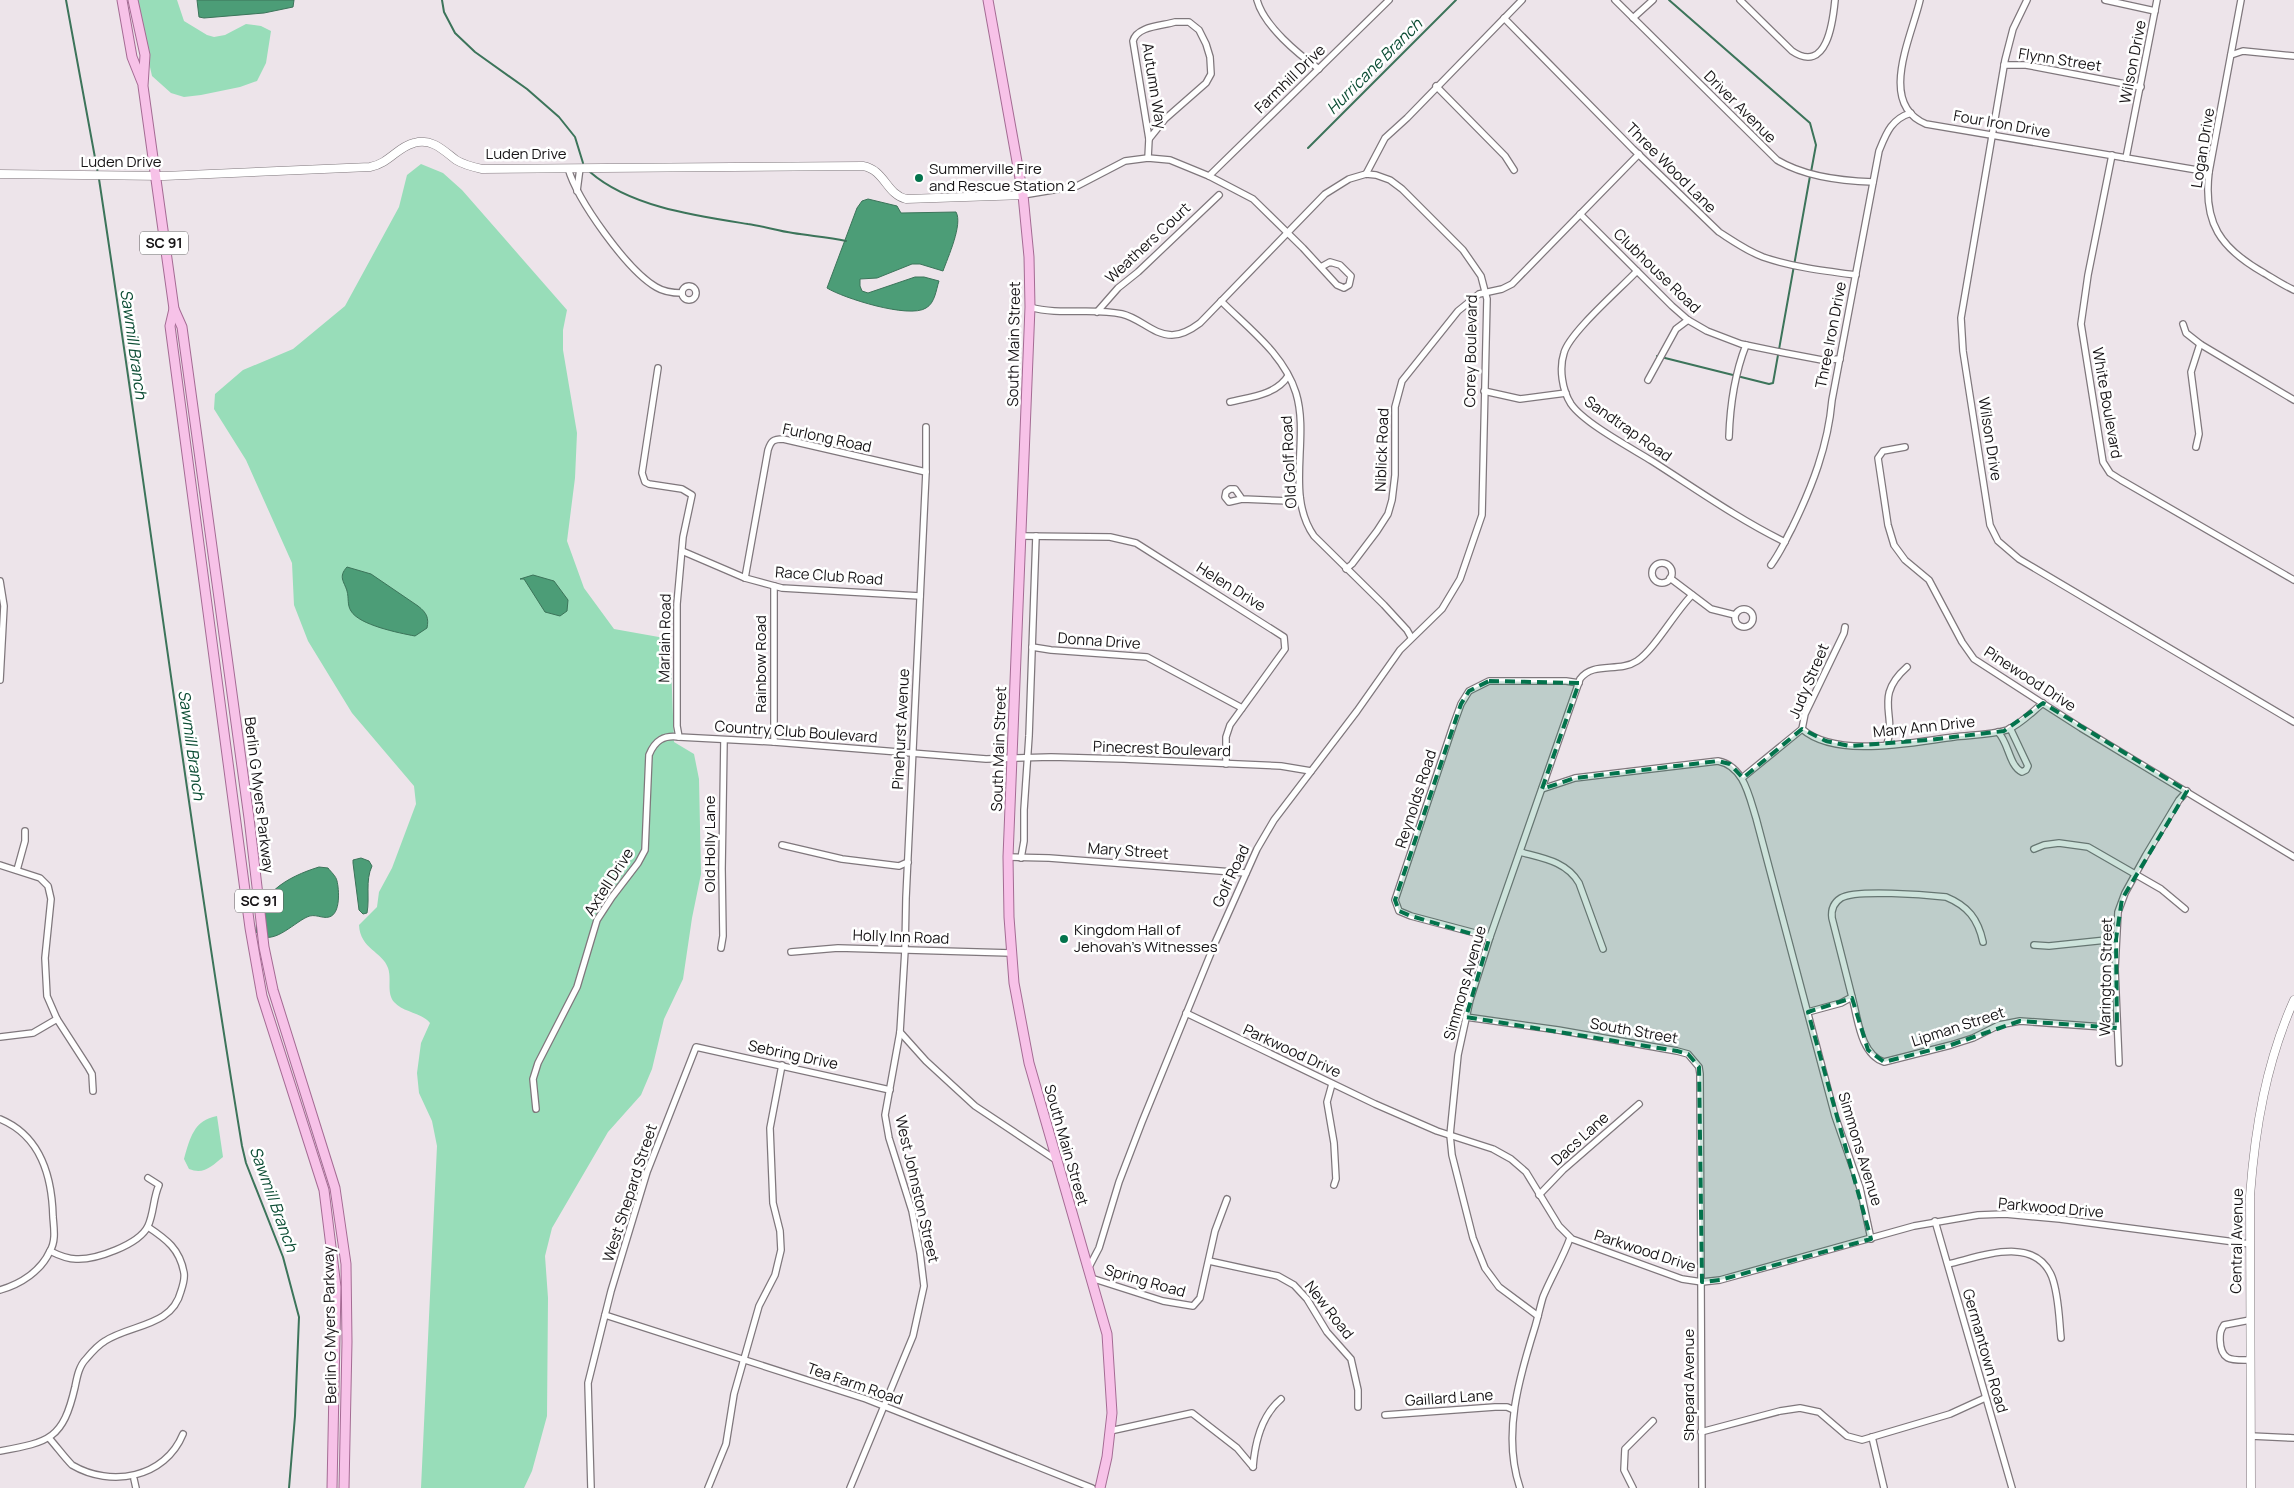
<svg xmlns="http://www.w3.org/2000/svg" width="2294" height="1488" viewBox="0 0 2294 1488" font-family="Manrope,sans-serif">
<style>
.green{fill:#98ddb9}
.water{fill:#4c9d77;stroke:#3c745a}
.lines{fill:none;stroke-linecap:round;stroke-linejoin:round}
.stream{stroke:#3c745a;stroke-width:2}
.street-casing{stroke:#7f777c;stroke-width:8}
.secondary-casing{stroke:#7f777c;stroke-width:9}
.primary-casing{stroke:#a56b94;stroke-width:11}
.street{stroke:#fff;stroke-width:5.5}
.secondary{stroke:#fff;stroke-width:8}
.primary{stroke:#f7c2e8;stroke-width:9}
.marked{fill:#03734c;fill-opacity:0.2;stroke:#03734c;stroke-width:4;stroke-dasharray:10 6;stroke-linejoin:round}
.poi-dot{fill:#03734c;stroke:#fff;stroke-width:2}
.labels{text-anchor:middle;stroke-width:5;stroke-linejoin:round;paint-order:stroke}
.shield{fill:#fff;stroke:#5d5a5c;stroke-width:1}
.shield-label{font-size:14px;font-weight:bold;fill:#171416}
.street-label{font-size:15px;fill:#171416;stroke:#fff}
.poi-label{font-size:15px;fill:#171416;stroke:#fff;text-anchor:start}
.water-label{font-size:16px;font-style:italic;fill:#0c4d34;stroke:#fff}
</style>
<rect width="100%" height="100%" fill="#ede4ea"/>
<g class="green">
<path d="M135 0H177L184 21 207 35 214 37 225 35 246 24 261 26 271 31 266 63 257 81 240 87 201 95 184 97 171 93 152 76Z"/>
<path d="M421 164 443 173 462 190 567 310 563 330V350L577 433 575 478 567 541 584 588 614 629 670 639 674 742 694 754 699 779 701 874 692 918 683 979 664 1019 652 1069 641 1095 608 1132 552 1228 545 1256 548 1298 547 1416 532 1471 524 1488H421L437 1146 432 1121 419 1093 417 1073 421 1043 430 1023C421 1012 404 1013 394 1002 386 992 392 979 388 968 383 952 360 949 359 925L377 907 379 892 392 868 416 804 414 786 352 713 308 641 294 605 292 563 246 460 214 409 215 394 243 370 293 349 345 306 399 207 407 175Z"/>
<path d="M217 1116 223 1157C212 1166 204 1175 189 1169L184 1159C190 1138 194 1120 217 1116Z"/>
</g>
<g class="water">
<path d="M197 0H294L293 7 264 13 204 18 199 17Z"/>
<path d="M868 199 897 206 901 213 956 212C963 224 948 257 943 271L920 264H912L877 278 860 279V286L862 291 868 293 915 277H924L939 281C936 290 935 303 926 308 909 319 843 298 827 288L857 208 862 201Z"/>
<path d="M347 567 371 574 418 606C427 613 429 618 427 628L415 636C399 633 359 625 351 611 347 605 349 598 347 591 344 581 338 577 347 567Z"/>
<path d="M533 575 554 581 568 600 567 611 560 616 545 612 524 579H520Z"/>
<path d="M361 858 369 861 372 866C365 881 370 897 367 913L363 914 359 910 353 863V860Z"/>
<path d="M319 867 328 868C331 872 336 876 337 881 339 889 341 914 329 917 322 919 315 913 307 917 292 924 271 948 256 932 256 894 287 877 319 867Z"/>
</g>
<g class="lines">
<g class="stream">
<path d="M66 0 98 174"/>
<path d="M442 0 444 12 455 33 475 52 527 89 559 117 575 137 583 163"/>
<path d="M1669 0 1810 123 1816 145 1811 172"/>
<path d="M1308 148 1456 0"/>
<path d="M590 172C630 207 697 216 748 224 763 226 778 231 793 233 811 236 828 237 846 241"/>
<path d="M99 179C148 501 189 824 242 1146L246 1163 283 1257 299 1317 295 1416 289 1488"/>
<path d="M1657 356 1769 384 1773 383 1810 176"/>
</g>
<g class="street-casing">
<g id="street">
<path d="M1257 0C1264 26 1298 54 1319 69"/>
<path d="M1615 0 1777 160C1805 177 1841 181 1873 182"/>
<path d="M1740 0 1792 51C1827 75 1833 21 1835 0"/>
<path d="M1920 0C1912 36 1877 104 1926 124L2209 172"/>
<path d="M2027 0 2013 29 2005 60 1961 318 1963 351 1990 525 1998 541 2019 559 2294 722"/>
<path d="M2105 0 2155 11"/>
<path d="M2241 0 2209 172C2203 223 2220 248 2264 273 2274 279 2283 285 2294 290"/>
<path d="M1504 18 1633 149 1719 232C1733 241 1747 251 1763 257 1792 267 1825 271 1856 275"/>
<path d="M1633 18 1653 0"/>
<path d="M1175 22H1189L1199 30 1206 44 1210 57 1211 74 1206 83 1165 119 1149 139 1133 41C1137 26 1162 26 1175 22Z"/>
<path d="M2231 55 2243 51 2294 56"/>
<path d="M2004 65H2026L2141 87"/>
<path d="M1436 86 1505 156 1514 170"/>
<path d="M2112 155 2088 275 2081 324 2103 462 2110 473 2121 480 2294 580"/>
<path d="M1148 158 1149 139"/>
<path d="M2126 158 2157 0"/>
<path d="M568 168C577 200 627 270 656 287 664 292 672 293 682 293"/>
<path d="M1366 174 1385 138 1407 118 1522 0"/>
<path d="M1209 176 1389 0"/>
<path d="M577 191 580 168"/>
<path d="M1023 195 1077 186 1125 161 1148 158 1170 160 1209 176 1253 199 1303 248 1337 285 1344 288 1349 285 1351 276 1340 265 1330 262 1321 267"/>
<path d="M1580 214 1672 306 1688 320 1707 331 1741 344 1785 353 1822 360 1840 359"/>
<path d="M1637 271C1621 288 1569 333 1564 353 1559 368 1562 390 1571 404 1584 423 1631 448 1652 461 1696 489 1738 519 1785 542"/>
<circle cx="689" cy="293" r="7"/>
<path d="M1221 301C1248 328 1284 354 1296 393 1310 439 1285 495 1314 536L1384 605 1407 630 1411 637"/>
<path d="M1030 307C1060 316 1092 307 1122 314 1140 318 1153 335 1172 335 1182 335 1192 329 1200 323L1325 194 1349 179 1366 174 1376 175 1390 180 1402 189 1463 250 1481 276 1487 299 1482 515 1460 579 1442 609 1400 650 1357 711 1274 820 1257 849 1215 943 1142 1122 1119 1182 1099 1248 1088 1269"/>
<path d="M1097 312 1118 288 1138 272 1219 195"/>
<path d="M2183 324 2186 333 2200 344 2294 400"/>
<path d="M658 368 642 473 645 482 649 484 682 489 692 495 683 537 677 604V726L679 737 774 742 986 759 1051 757 1124 759 1281 766 1311 771"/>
<path d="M1648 380 1676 329 1688 320"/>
<path d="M1484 391 1520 399 1566 393"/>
<path d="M1230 402C1250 397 1276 395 1288 376"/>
<path d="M1729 437C1730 407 1735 373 1746 345"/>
<path d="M1905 447 1883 451 1878 458 1888 525 1894 545 1905 560 1929 580 1962 642 1974 659 2081 728 2294 857"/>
<path d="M2196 447 2199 434 2191 372 2200 344"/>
<path d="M1242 499 1229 502 1225 497 1226 492 1230 489H1235L1242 499 1290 501 1300 497"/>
<path d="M1021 536 1110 537 1136 543 1284 637 1285 649 1230 725 1226 737V764"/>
<path d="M682 551 745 578 782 588 920 596"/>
<circle cx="1662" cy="573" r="10"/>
<path d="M1771 565C1780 553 1785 541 1792 528 1812 487 1828 446 1832 400L1879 151C1886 134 1891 119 1911 113"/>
<path d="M1346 569 1352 564 1377 531 1388 514 1392 500 1395 475V407L1402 381 1458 311 1479 294 1502 289 1512 284 1639 154"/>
<path d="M745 578 768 450C771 441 773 439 783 439L926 472"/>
<path d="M1670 578 1711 609 1735 615"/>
<path d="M0 581 4 606 0 680"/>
<circle cx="1744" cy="618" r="9"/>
<path d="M1032 647 1051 650 1147 657 1242 708"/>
<path d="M1802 729C1836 759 1913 742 1954 737 1971 735 1991 735 2007 730 2021 724 2032 712 2043 703"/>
<path d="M1998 732C2009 743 2009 766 2022 772L2026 770 2028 766 2010 728"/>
<path d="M774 742V586"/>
<path d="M1887 744C1897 714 1873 697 1907 667"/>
<path d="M1742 778 1802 729 1805 714 1844 633 1845 627"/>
<path d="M1542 789 1575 778 1718 761C1744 766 1749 796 1756 818L1835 1116 1860 1188 1871 1239"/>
<path d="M782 845 842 859 899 866 908 862"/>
<path d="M2034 849 2044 845 2059 843 2088 847 2161 889 2185 909"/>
<path d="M1520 852C1542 858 1566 861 1579 883L1603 949"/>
<path d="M1008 857 1049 858 1246 873"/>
<path d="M1021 858 1024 841V810L1029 736 1036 536"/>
<path d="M0 865 40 878 48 886 51 899 45 958 47 996 57 1019 88 1067 92 1074 93 1091"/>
<path d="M17 870 25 841V831"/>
<path d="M1490 937 1411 916 1399 911 1395 900 1453 726 1461 704 1469 691 1489 681H1566L1579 683"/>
<path d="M2034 945 2049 946 2116 939"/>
<path d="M721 948 723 936 722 869 724 740"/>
<path d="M791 952 838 948 1011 953"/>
<path d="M1852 997C1858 1018 1860 1054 1884 1062L1951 1045 1973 1038 1999 1025 2020 1021 2117 1028"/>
<path d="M1808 1012 1841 1003 1852 997 1832 918C1831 910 1833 903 1841 898 1855 889 1927 895 1946 897 1968 906 1978 919 1983 942"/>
<path d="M1186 1013 1375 1104 1437 1131 1493 1149 1511 1159 1526 1172 1559 1226 1572 1239 1682 1279 1702 1282 1720 1280 1914 1226 1978 1215 2005 1214 2060 1219 2250 1244"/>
<path d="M1466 1017 1558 1030 1677 1051 1688 1054 1699 1067 1700 1074 1702 1488"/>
<path d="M900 1032 926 1061 975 1106 1056 1160"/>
<path d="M0 1037 33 1033 57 1019"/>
<path d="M2119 1063 2115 969 2118 912 2125 893 2146 855 2179 800 2187 791"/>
<path d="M1332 1084 1327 1102 1334 1143 1336 1179 1334 1185"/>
<path d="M536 1109 533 1079 538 1063 577 987 597 920 612 897 638 863 645 850 649 755C655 740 664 735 679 737"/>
<path d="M0 1119C41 1136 52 1176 53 1217 54 1229 56 1241 50 1251 41 1271 21 1284 0 1290"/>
<path d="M1539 1195 1563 1170 1639 1104"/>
<path d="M1935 1221 2012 1488"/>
<path d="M50 1251C58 1255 67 1259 76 1259 95 1260 139 1245 148 1226 154 1213 153 1198 159 1185L148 1178"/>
<path d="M1209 1261 1278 1276 1294 1285 1307 1299 1327 1332 1351 1359 1358 1390V1407"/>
<path d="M1948 1264C1980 1257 2035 1234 2052 1277 2059 1296 2059 1319 2061 1338"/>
<path d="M1091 1278 1163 1301 1193 1306 1200 1298 1215 1231 1227 1199"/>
<path d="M605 1315 866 1399 1092 1488"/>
<path d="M1538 1316 1499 1287 1485 1268 1473 1238 1452 1155 1450 1135 1458 1055 1470 1000 1490 937 1580 679C1593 661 1619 673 1637 661 1654 650 1675 612 1692 595"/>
<path d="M2250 1320 2224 1325C2220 1331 2220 1334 2220 1340 2221 1362 2232 1360 2250 1360"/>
<path d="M1385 1415 1495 1407H1507L1514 1410"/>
<path d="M1110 1431 1192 1413 1237 1448 1253 1467"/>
<path d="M1701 1432 1780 1411 1800 1408 1819 1412 1847 1436 1862 1440 1950 1414 1985 1398"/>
<path d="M2251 1436 2294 1438"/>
<path d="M1872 1437 1884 1488"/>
<path d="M49 1438C57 1447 64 1457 72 1465 111 1488 165 1478 183 1434"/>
<path d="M0 1451C50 1442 63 1439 75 1387 77 1377 79 1366 86 1359 91 1353 98 1345 105 1341 131 1324 172 1327 181 1291 183 1285 185 1279 184 1273 180 1249 166 1239 148 1227"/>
<path d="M1253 1467C1255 1442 1262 1415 1281 1399"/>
<path d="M134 1479 136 1488"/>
<path d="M591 1488 588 1383 611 1291 647 1172 696 1047 890 1090"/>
<path d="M708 1488 726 1444 734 1394 759 1306 775 1275 781 1250 780 1231 773 1203 770 1128 782 1065"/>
<path d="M850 1488 913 1336 924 1286 920 1253 912 1211 889 1138 885 1115 900 1032 905 950 906 898 926 472V427"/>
<path d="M1520 1488C1502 1435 1519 1378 1535 1327 1538 1317 1540 1307 1543 1297 1551 1277 1563 1258 1570 1238"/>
<path d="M1633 1488 1624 1470 1625 1449 1653 1421"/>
</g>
</g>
<g class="secondary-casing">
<g id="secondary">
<path d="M0 174 164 176 370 167C390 163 397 147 414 143 432 138 443 150 456 160 464 165 473 167 482 169L863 166C885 170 886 194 906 199L1023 195"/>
<path d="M2251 1488 2250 1196C2255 1128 2266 1063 2294 1000"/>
</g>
</g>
<g class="primary-casing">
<g id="primary">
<path d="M122 0 132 57 142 82"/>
<path d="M133 0 145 55 143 86 174 309 182 327 249 818 264 947 273 990 335 1188 346 1264 347 1342 344 1488"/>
<path d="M988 0 1023 195 1029 257 1030 307 1008 857 1009 917 1014 983 1029 1063 1107 1334 1112 1413 1107 1457 1100 1488"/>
<path d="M174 309 170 326 250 928 262 996 324 1190 336 1287 332 1488"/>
</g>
</g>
<use href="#street" class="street"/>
<use href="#secondary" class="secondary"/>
<use href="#primary" class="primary"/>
</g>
<path class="marked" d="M1489 681 1579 683 1542 789 1575 778 1718 761 1730 764 1743 778 1802 729 1826 741 1850 746 1928 740 2004 731 2043 703 2187 791 2122 899 2116 939 2117 1028 2020 1021 1951 1045 1884 1062 1868 1050 1852 998 1808 1012 1871 1239 1720 1280 1702 1282 1699 1067 1688 1054 1677 1051 1466 1017 1489 939 1411 916 1399 911 1395 900 1461 704 1469 691Z"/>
<g class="poi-dot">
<circle cx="919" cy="178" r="5"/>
<circle cx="1064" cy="939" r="5"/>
</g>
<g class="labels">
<g class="shield">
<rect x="140" y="231.5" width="48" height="23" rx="4"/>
<rect x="235" y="889.5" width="48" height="23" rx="4"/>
</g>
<g class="shield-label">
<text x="164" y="248">SC 91</text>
<text x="259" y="906">SC 91</text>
</g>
<g class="street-label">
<text transform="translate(2060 60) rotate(9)" y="5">Flynn Street</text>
<text transform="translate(2133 62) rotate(-79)" y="5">Wilson Drive</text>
<text transform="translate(1290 79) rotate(-44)" y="5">Farmhill Drive</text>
<text transform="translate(1154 86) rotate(81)" y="5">Autumn Way</text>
<text transform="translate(1740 107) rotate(45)" y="5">Driver Avenue</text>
<text transform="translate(2002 124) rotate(10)" y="5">Four Iron Drive</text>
<text transform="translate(2203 148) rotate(-81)" y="5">Logan Drive</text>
<text x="526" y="159">Luden Drive</text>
<text x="121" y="167">Luden Drive</text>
<text transform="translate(1671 168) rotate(45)" y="5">Three Wood Lane</text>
<text transform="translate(1148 243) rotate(-43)" y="5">Weathers Court</text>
<text transform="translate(1657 271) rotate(44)" y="5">Clubhouse Road</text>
<text transform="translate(1831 335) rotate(-79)" y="5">Three Iron Drive</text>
<text transform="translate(1014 344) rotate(-89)" y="5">South Main Street</text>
<text transform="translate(1471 351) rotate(-89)" y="5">Corey Boulevard</text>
<text transform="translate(2107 403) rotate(80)" y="5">White Boulevard</text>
<text transform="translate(1628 429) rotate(35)" y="5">Sandtrap Road</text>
<text transform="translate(827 438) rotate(12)" y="5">Furlong Road</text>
<text transform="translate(1990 439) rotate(81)" y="5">Wilson Drive</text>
<text transform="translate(1382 450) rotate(-88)" y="5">Niblick Road</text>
<text transform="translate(1289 462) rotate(-93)" y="5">Old Golf Road</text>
<text transform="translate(829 576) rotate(4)" y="5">Race Club Road</text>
<text transform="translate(1231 587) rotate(32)" y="5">Helen Drive</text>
<text transform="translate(665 638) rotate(-89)" y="5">Marlain Road</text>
<text transform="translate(1099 641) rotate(4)" y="5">Donna Drive</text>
<text transform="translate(761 664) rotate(-90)" y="5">Rainbow Road</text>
<text transform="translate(2030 679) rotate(33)" y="5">Pinewood Drive</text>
<text transform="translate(1809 681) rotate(-67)" y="5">Judy Street</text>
<text transform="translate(1924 727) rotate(-6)" y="5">Mary Ann Drive</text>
<text transform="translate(901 729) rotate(-87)" y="5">Pinehurst Avenue</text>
<text transform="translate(796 732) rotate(4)" y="5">Country Club Boulevard</text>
<text transform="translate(999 749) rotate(-88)" y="5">South Main Street</text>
<text transform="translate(1162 749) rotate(2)" y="5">Pinecrest Boulevard</text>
<text transform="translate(259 795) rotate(83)" y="5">Berlin G Myers Parkway</text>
<text transform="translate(1416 799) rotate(-72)" y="5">Reynolds Road</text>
<text transform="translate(710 844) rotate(-90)" y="5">Old Holly Lane</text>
<text transform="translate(1128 851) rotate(4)" y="5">Mary Street</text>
<text transform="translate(1231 876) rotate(-65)" y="5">Golf Road</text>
<text transform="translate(609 882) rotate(-57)" y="5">Axtell Drive</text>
<text transform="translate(901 937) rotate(2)" y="5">Holly Inn Road</text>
<text transform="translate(2106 977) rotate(-89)" y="5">Warington Street</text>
<text transform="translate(1465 983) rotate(-74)" y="5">Simmons Avenue</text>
<text transform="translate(1958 1027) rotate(-18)" y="5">Lipman Street</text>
<text transform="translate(1634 1031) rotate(10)" y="5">South Street</text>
<text transform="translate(1292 1051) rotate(25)" y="5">Parkwood Drive</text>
<text transform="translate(793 1055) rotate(12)" y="5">Sebring Drive</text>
<text transform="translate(1580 1139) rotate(-42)" y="5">Dacs Lane</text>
<text transform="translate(1066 1145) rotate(74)" y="5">South Main Street</text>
<text transform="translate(1860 1149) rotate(73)" y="5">Simmons Avenue</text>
<text transform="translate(917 1189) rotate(77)" y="5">West Johnston Street</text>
<text transform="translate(630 1193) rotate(-72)" y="5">West Shepard Street</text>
<text transform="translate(2051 1208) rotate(5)" y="5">Parkwood Drive</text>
<text transform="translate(2237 1241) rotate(-89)" y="5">Central Avenue</text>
<text transform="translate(1645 1251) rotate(18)" y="5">Parkwood Drive</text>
<text transform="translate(1145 1281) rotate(16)" y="5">Spring Road</text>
<text transform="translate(1329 1310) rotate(52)" y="5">New Road</text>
<text transform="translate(330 1325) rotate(-91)" y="5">Berlin G Myers Parkway</text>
<text transform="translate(1985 1351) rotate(74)" y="5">Germantown Road</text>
<text transform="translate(855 1384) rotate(19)" y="5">Tea Farm Road</text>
<text transform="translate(1689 1385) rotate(-90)" y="5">Shepard Avenue</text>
<text transform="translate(1449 1398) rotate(-4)" y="5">Gaillard Lane</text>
</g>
<g class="poi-label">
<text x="929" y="174">Summerville Fire<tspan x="929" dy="17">and Rescue Station 2</tspan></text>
<text x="1074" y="935">Kingdom Hall of<tspan x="1074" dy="17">Jehovah’s Witnesses</tspan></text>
</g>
<g class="water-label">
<text transform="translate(1374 66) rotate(-45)" y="6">Hurricane Branch</text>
<text transform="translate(134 344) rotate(82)" y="6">Sawmill Branch</text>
<text transform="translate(192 745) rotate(82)" y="6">Sawmill Branch</text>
<text transform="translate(274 1199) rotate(70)" y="6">Sawmill Branch</text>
</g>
</g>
</svg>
